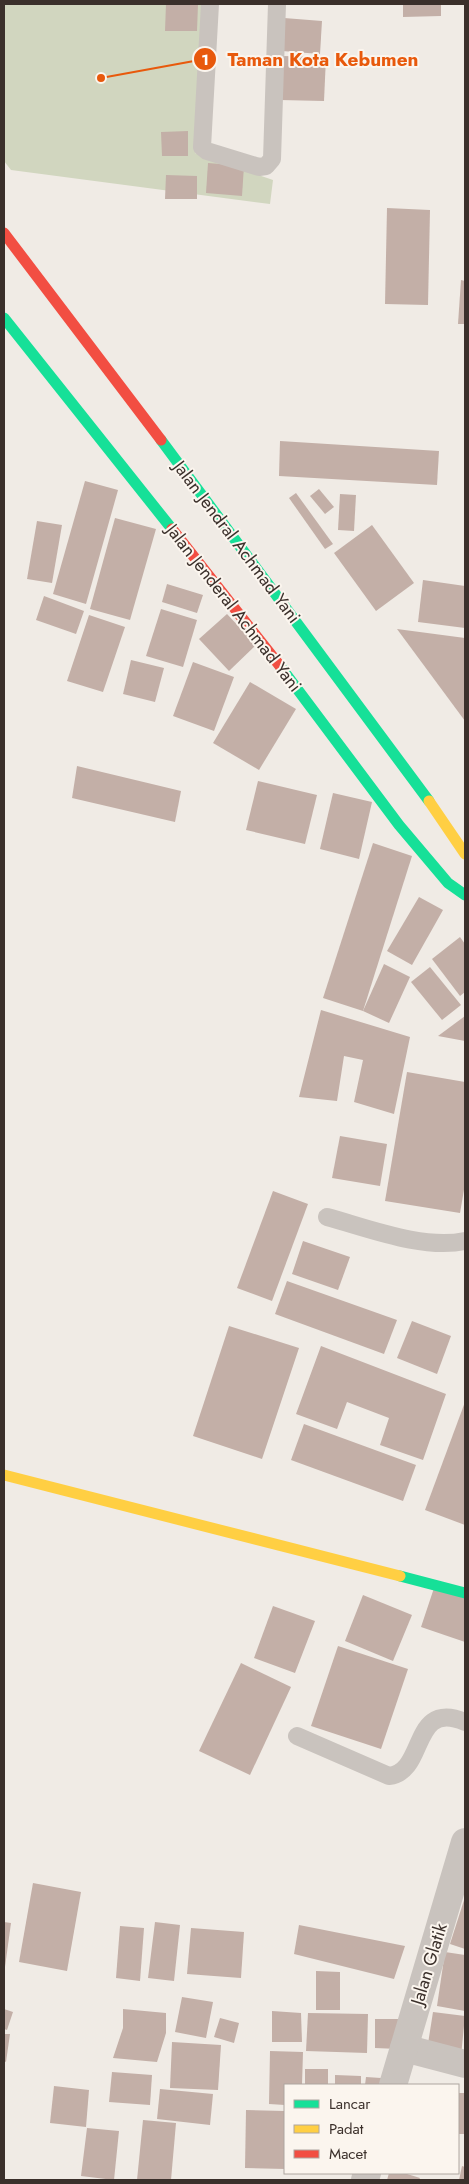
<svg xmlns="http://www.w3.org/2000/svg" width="469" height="2184" viewBox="0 0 469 2184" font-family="Jost,sans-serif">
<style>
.green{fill:#d1d6bf}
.building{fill:#c3afa7}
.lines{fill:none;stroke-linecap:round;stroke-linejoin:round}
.lane{stroke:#c9c3be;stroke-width:18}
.street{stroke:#c9c3be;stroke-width:28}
.fast{stroke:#16e098;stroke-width:11}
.slow{stroke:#ffcf43;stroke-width:11}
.jam{stroke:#f24e42;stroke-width:11}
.labels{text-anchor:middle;stroke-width:4;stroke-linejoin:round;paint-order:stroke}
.street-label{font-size:18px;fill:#3b302b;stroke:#fbf5ee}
.leader{fill:none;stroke:#e8590c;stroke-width:2}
.callout-dot{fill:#e8590c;stroke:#fbf5ee;stroke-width:2}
.mark-label{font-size:15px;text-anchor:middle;font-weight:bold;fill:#fff}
.callout-label{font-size:19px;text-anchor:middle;font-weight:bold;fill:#e8590c;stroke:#fbf5ee;stroke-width:4;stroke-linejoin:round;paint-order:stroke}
</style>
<rect width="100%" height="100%" fill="#f0ebe5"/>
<path class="green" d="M4 4H202L195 153 273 180 270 204 11 170 4 161Z"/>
<g class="building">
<path d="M166 4H198L197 31H165Z"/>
<path d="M403 4H441V16L403 17Z"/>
<path d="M284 18 322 21 320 54 282 51Z"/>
<path d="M282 56 326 57 324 101 280 100Z"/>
<path d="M188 131V156H162L161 132Z"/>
<path d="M208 163 244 166 242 196 206 193Z"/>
<path d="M166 175 197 176V199H165Z"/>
<path d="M387 208 430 210 428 305 385 304Z"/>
<path d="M461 280 465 281V324H458Z"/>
<path d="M280 441 439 451 437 485 279 476Z"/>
<path d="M85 481 118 490 86 604 53 594Z"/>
<path d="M319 489 334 507 325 514 310 496Z"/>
<path d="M296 493 333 544 325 549 289 498Z"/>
<path d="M340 494 356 495 354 531 338 530Z"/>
<path d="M115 518 156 529 130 620 90 609Z"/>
<path d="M37 521 62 525 52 583 27 579Z"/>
<path d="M372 525 414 583 376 611 334 553Z"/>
<path d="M423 580 465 586V628L418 622Z"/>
<path d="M167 584 203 595 197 613 162 602Z"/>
<path d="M44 596 84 611 76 634 36 620Z"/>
<path d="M161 609 197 620 183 667 146 656Z"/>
<path d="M227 614 256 645 229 671 199 639Z"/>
<path d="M89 615 125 627 103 692 67 681Z"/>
<path d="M397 629 465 638V721Z"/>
<path d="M131 660 164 668 155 702 123 694Z"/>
<path d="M193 662 234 677 214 731 173 716Z"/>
<path d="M250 682 296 709 259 770 213 743Z"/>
<path d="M77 766 181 791 175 822 72 798Z"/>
<path d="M258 781 317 795 305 844 246 830Z"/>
<path d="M333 793 372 802 359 859 320 849Z"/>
<path d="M373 843 412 856 363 1011 323 998Z"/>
<path d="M419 897 443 910 412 965 387 951Z"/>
<path d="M460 937 465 944V992L460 996 432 959Z"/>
<path d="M384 964 410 977 389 1023 363 1011Z"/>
<path d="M430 967 461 1005 442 1020 411 982Z"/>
<path d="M321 1010 410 1037 394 1114 354 1102 363 1060 344 1056 337 1101 299 1097Z"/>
<path d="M465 1016V1041L438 1036Z"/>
<path d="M407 1072 465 1082V1184L460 1213 385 1201Z"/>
<path d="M340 1136 387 1144 380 1186 332 1178Z"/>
<path d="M273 1191 308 1204 272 1301 237 1288Z"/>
<path d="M303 1241 350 1257 338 1290 292 1274Z"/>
<path d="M287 1281 397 1320 384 1354 275 1314Z"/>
<path d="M412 1321 451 1336 437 1374 397 1358Z"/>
<path d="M229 1326 299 1348 262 1459 193 1436Z"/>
<path d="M321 1346 446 1394 423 1460 380 1445 389 1418 347 1402 337 1429 296 1414Z"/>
<path d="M465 1402V1525L425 1510Z"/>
<path d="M304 1424 416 1465 403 1501 291 1460Z"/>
<path d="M434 1588 465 1598V1642L421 1627Z"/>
<path d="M363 1595 412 1615 393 1661 345 1641Z"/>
<path d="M273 1606 315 1621 295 1673 254 1658Z"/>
<path d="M338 1646 408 1669 381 1749 311 1726Z"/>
<path d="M241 1663 291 1687 250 1775 199 1751Z"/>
<path d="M33 1883 81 1892 67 1971 19 1962Z"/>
<path d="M465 1897V1949L450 1944Z"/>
<path d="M4 1922 11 1923 5 1967H4Z"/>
<path d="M155 1922 180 1925 174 1981 148 1978Z"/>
<path d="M299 1925 405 1946 394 1979 294 1954Z"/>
<path d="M120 1926 144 1928 140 1981 116 1978Z"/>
<path d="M191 1928 244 1932 241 1978 187 1974Z"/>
<path d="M445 1952 465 1955V2011L437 2006Z"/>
<path d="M316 1971 340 1972V2010H316Z"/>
<path d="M182 1997 213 2002 206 2038 175 2032Z"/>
<path d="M4 2009 13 2012 7 2030 4 2029Z"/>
<path d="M123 2009 166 2013V2033L157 2062 113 2058 123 2028Z"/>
<path d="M272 2011 301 2013 302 2042H272Z"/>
<path d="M433 2012 465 2016 461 2056 427 2050Z"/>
<path d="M308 2013 368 2014 367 2053 306 2051Z"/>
<path d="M220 2018 239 2023 234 2043 214 2037Z"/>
<path d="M375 2019H398V2049L375 2048Z"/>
<path d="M4 2034H10L6 2062 4 2061Z"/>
<path d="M172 2042 221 2045 218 2090 170 2088Z"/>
<path d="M270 2051 303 2052 302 2085H285V2105L269 2104Z"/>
<rect x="305" y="2069" width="23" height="16"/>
<path d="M112 2072 152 2075 150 2105 109 2102Z"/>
<path d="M335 2075 361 2076V2085H335Z"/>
<path d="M366 2077 381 2078V2085H365Z"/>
<path d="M54 2086 89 2090 86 2127 50 2123Z"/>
<path d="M160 2089 213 2094 210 2125 157 2119Z"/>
<rect x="458" y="2093" width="6" height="41"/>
<path d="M246 2110 285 2111V2169L245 2168Z"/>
<path d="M143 2120 176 2123 171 2180H137Z"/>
<path d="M87 2128 119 2131 114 2180 81 2176Z"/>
<path d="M462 2166 465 2167V2180H459Z"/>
<path d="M389 2173H404L420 2178 419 2180H387Z"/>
</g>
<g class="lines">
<g class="lane">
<path d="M210 4 202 147 207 151 259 167 266 166 272 159 277 4"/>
<path d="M327 1217C368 1228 423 1250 465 1241"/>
<path d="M297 1736 389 1776C427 1772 410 1699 465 1722"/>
</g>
<g class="street">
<path d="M404 2048 465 2064"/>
<path d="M393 2085 465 1842"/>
<path d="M365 2180 367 2173"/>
</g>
<g class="fast">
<path d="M4 318 172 529"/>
<path d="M161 440 429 801"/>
<path d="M280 666 399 825 448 883 465 895"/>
<path d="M400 1576 465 1593"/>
</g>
<g class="slow">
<path d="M429 801 465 854"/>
<path d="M4 1475 400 1576"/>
</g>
<g class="jam">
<path d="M4 233 161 440"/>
<path d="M172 529 280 666"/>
</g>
</g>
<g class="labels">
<g class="street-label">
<text transform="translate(237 542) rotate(53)" y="6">Jalan Jendral Achmad Yani</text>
<text transform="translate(234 608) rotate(52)" y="6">Jalan Jenderal Achmad Yani</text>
<text transform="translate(429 1964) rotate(-73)" y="6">Jalan Glatik</text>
</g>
</g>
<path class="leader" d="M101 78L205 59"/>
<g class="callout-dot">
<circle cx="101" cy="78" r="5"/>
<circle cx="205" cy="59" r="12"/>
</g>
<g class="mark-label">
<text x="205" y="65">1</text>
</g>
<g class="callout-label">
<text x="323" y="66">Taman Kota Kebumen</text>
</g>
<rect width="469" height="2184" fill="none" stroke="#3b302b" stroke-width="10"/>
<rect x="284" y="2084" width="175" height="90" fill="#fbf5ee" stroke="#aea6a0"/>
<rect x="294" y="2100" width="25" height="8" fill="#16e098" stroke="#aea6a0"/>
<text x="329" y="2109" font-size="15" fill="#3b302b">Lancar</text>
<rect x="294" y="2125" width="25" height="8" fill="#ffcf43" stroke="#aea6a0"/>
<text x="329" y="2134" font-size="15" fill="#3b302b">Padat</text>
<rect x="294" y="2150" width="25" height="8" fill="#f24e42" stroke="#aea6a0"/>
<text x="329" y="2159" font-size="15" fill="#3b302b">Macet</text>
</svg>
